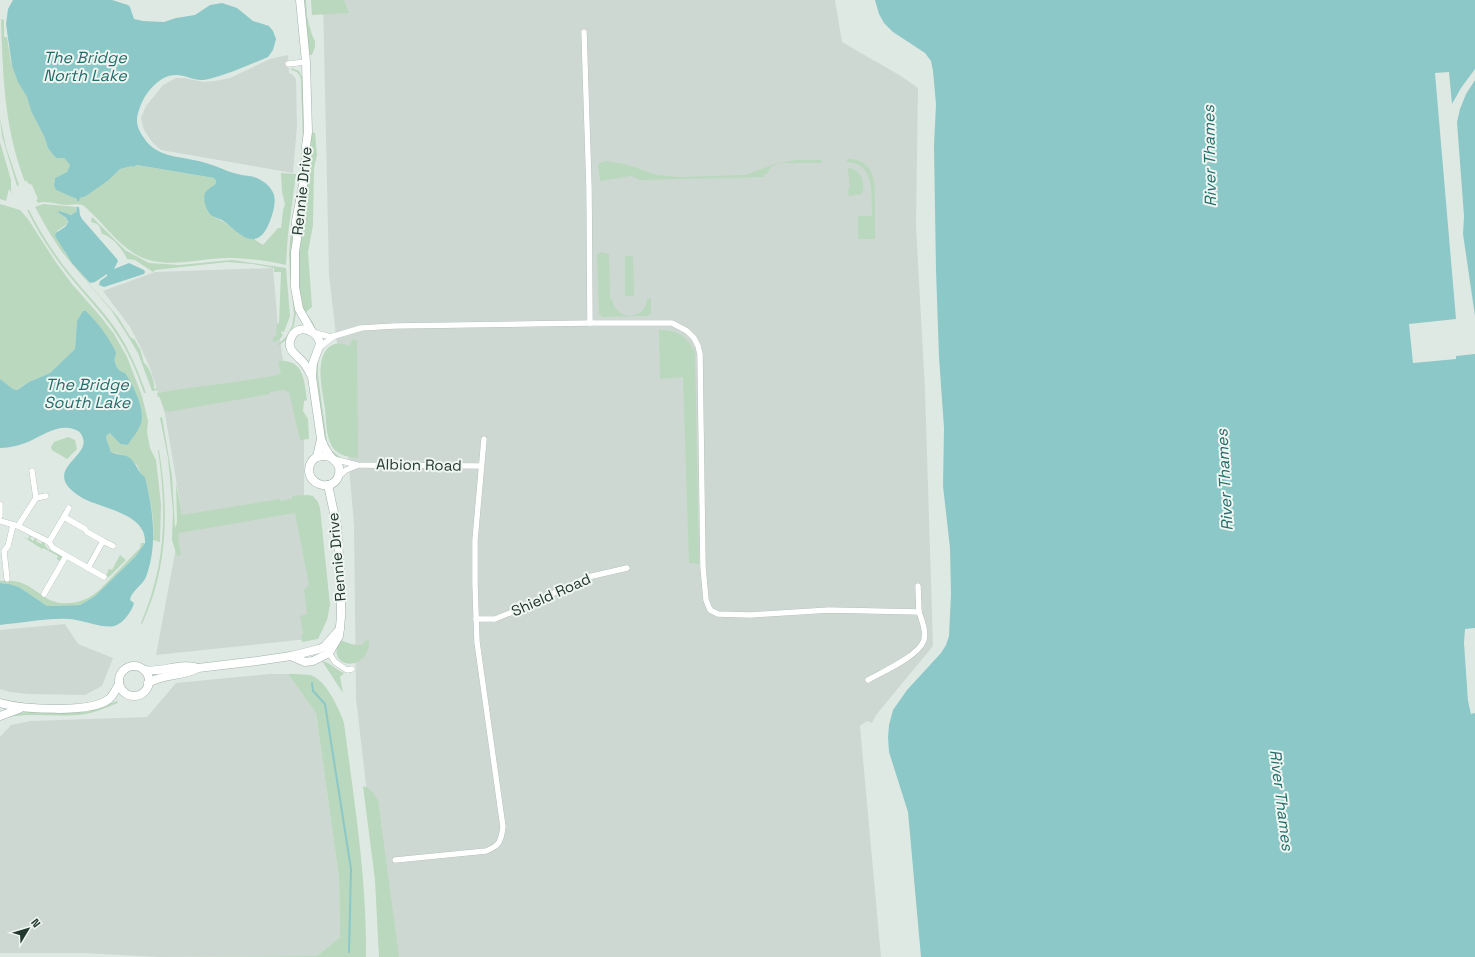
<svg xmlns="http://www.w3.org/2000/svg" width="1475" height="957" viewBox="0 0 1475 957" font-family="'Space Grotesk',sans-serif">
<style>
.built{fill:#ced8d2}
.green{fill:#bad8bd}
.water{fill:#8cc8c7}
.pier{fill:#dfe9e3}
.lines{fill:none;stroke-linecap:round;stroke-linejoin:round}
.stream{stroke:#8cc8c7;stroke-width:2}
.street-casing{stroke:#a3b0a9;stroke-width:6}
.secondary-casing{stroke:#a0b3a9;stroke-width:9}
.street{stroke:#fff;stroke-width:5.5}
.secondary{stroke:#fff;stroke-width:8}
.labels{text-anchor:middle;stroke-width:4;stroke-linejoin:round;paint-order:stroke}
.street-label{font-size:15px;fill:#22372e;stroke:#eff6f1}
.water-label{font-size:16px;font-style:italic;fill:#236c6b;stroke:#eff6f1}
</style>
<rect width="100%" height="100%" fill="#dfe9e3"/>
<g class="built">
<path d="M323 0H835L842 42 901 76 918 88 916 226 925 390 933 646 876 715 872 723 867 721 860 726 881 957H393L381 823 367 794 356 698 354 525 343 396 329 275Z"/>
<path d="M288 55 289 73 292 74 296 79 297 126 293 173 161 150 152 142 144 130 141 118 146 106 163 85 176 78H184L204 82 215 81 230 78 270 59Z"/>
<path d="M273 268 278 327 284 367 304 421V503L317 638 156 655 182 515 165 414 150 368 141 348 130 327 103 291 155 272Z"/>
<path d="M65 624 78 644 113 658 102 686 85 695 28 694 10 692 0 689V630Z"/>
<path d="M270 674H288L316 713 339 878 340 937 317 956 159 957 82 953H0V737L11 725 31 721 147 717 176 683Z"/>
</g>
<g class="green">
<path d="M304 0H306L307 17 312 35 315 41V47L312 55H309Z"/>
<path d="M311 0H344L349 13 312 15Z"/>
<path d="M1 19 4 20V37H7L11 63 15 74 27 97 31 111 44 136 48 148 54 156 64 158 70 165 67 172 55 178 54 183 58 191 69 195 77 199 110 179 120 169 132 166 133 167 137 165 214 178 216 181V183L209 189 205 194V205L208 212 214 217 224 222 241 235 248 238 254 239 263 245 278 228H281L283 210 285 204 282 192 281 173 296 174 288 234 286 265C268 261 247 258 228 258 197 258 164 271 135 254 115 242 102 221 84 206 78 203 73 205 67 205 57 205 47 200 38 203L36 200 38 199 32 185 28 183 26 180 25 182C4 127 3 77 1 19Z"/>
<path d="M291 68 299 71 302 77 304 106 303 153 292 243 291 264 296 313 294 325 287 339 278 346V344L286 337 292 326 294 314 290 274 289 254 291 228 299 179 303 142 301 80C300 74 297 71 291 70Z"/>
<path d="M0 118 6 147 19 185 17 186 2 136Z"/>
<path d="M311 132 315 133 317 155 314 168 313 225 308 252 312 307 306 312C308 316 315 324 315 328 284 306 304 206 309 172 310 159 311 146 311 132Z"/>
<path d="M0 142 11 180V191L13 195 9 189 6 201 0 199Z"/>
<path d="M847 159C876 159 875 183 875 205 875 216 875 228 875 239H858V216H872C871 196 876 163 847 162Z"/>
<path d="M797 160H822V163H779L771 167 767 174H764V177L640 180 631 176 600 181 598 164 605 161 625 164 657 175 680 177 745 175 778 163Z"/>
<path d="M848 168C861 169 866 183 862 194L849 196 848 189 850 188Z"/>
<path d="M0 204 20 210 28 219 55 261 72 284 101 317 114 334 127 357 142 396 148 421 147 432 150 448 156 460 161 504 160 542 153 540C155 520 150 497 145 477L142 476 137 465 123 455 111 452 106 438V436L110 433 120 444 128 445 140 426 142 416 137 397 131 383 115 365 114 358 116 352C108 337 98 323 86 311H83L77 321 75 349 50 373 29 382 16 390 13 389 0 379Z"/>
<path d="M43 204 77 207C76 217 68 216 62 211L60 213 67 220V224L57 231 65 253 92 287 118 317 131 338 134 339 140 349 144 363C149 366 155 382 154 387L155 389 158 388V390L152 391 138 353 126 333 111 310 62 252 49 232 35 207Z"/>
<path d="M27 210H29C40 232 54 254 70 274 86 294 104 311 117 331 130 351 138 371 146 393H144C137 372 128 351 115 332 101 311 83 293 67 273 51 253 38 232 27 210Z"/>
<path d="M92 217 125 250 149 263 179 265 232 260 286 268 290 316 284 332 282 331 281 333 283 335 279 340 273 342V337L276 336 277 324 279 323 281 272H274V268L253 264 227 262 155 270 153 272 135 260 127 259C123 250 112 236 102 234 99 224 100 225 91 222Z"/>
<path d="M602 252 609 254 610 299H612C616 322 646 320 647 299L651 298V314L647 316 603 317 599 314 597 254Z"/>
<path d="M625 256H633L634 296H625Z"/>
<path d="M659 330C677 330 686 335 695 352L699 564 689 563 683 377 660 379Z"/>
<path d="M353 339 357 341 358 458C349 457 339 456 333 448 326 438 326 421 325 409 323 392 314 360 329 347 336 342 342 343 349 346Z"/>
<path d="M321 351 318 363V376L327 442 331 450 343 459C334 456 330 450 325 442L316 370 317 362Z"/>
<path d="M278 361C304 359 304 380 307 400L304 401 303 411 308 419 309 439 300 440 289 392 284 390 270 392V394L167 412 165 411 160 397H158L157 393C197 386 237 383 277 375L281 373Z"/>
<path d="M162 417 172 476 175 528 177 522 176 483 182 515 280 499V501L292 499V496L308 495 313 496 318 502 320 508 330 605 327 620 318 639 302 642 301 637 303 633 300 616 307 614 304 590 309 585 295 513 179 533 178 538 181 555 177 556 172 540 173 511 168 458 160 418Z"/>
<path d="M68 437 75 440 77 449 67 459 52 450 51 447 54 442Z"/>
<path d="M158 450H159C169 511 168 567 142 624L141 623C166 564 167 513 158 450Z"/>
<path d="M30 535 32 536 30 538 33 541 36 537 37 538 36 541 41 544 44 540 45 546 49 550H55L64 557 61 562 57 559 58 556 43 548 42 549 22 536 28 539Z"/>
<path d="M141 543H145L135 557 95 596 80 605 47 606 19 587 9 584 0 583V581C24 579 29 587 48 599 54 602 61 604 68 603 91 602 99 590 114 575 123 566 131 557 140 548Z"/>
<path d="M120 555 126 560 109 577 106 576 109 569 112 570Z"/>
<path d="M340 640C348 643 353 645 362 645L365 641 369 640C370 674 324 669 340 640Z"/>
<path d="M322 661C330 662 336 670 344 673L340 677 343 693Z"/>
<path d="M288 674C295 674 303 674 310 675 325 678 340 710 344 723 354 801 367 878 366 957H187L317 956 340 937 339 878 316 713Z"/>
<path d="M117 701 118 703C107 707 97 712 86 714 60 718 34 712 8 717L18 713 28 712H87Z"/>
<path d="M363 786 370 789 378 800 399 957H379L375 880Z"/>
</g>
<g class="water">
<path d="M13 0H112L128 5 130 7 134 19 143 21 164 22 176 18 195 15 210 5 222 3 237 8 253 21 269 26 273 31 276 39 273 50 268 57C249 65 229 74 209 79 191 84 182 68 162 79 151 86 143 97 139 110 135 121 137 128 144 138 157 159 184 156 206 163 220 167 233 175 249 176 259 177 271 185 274 195 276 204 273 213 270 221 258 252 242 237 225 222 220 218 213 218 209 213 205 208 203 199 205 193 208 188 213 187 216 183V181L214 178 137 165 133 167 132 166 120 169 110 179 86 196 80 198 79 201H77V199L56 190 54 185 55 178 67 172 70 165 64 158H57L54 156 48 148 44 136 31 111 27 97 18 82 12 66 6 24 8 9Z"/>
<path d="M875 0H1475V957H921L908 812 889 752 888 737 889 725 893 710 907 690 941 653 946 645 949 636 951 594 950 548 943 486 944 428 939 357 936 270 934 146 936 104 933 71 931 61 925 53 893 32 884 23 879 14Z"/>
<path d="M77 207H79L80 215 82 219 117 259 118 261 114 269 129 263 144 270 145 272 144 274 104 287 99 285 100 281 107 276V274L95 282 90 283 72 263 55 236 56 233 66 226 68 222 66 218 58 212 60 211 71 215 76 212Z"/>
<path d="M83 311H86C98 323 108 336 116 352V354C112 361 117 371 125 373 133 385 147 411 140 426 137 433 132 438 128 445L120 444 110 433 106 436V438L111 452C117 455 125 454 130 458 137 464 138 473 145 477 153 509 158 545 146 577 142 586 131 591 130 600L134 603C132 611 123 624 114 626 103 629 81 619 68 619 46 618 22 623 0 625V583L9 584 19 587 47 606 80 605 95 596 135 557 145 543C147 510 93 509 75 493 43 468 93 456 82 436 81 433 79 431 76 430 59 423 44 435 30 441 21 445 10 448 0 448V379L13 389 17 390 29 382 50 373 75 349 77 321Z"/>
</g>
<g class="pier">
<path d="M1475 69V80L1466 94 1460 109 1457 122 1464 216 1463 234 1475 316V354L1456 356V359L1413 363 1409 324 1456 319 1435 73 1449 72 1452 104 1461 88Z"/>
<path d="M1475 628V713L1471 714 1468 701 1464 643 1465 629Z"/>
</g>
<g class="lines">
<path class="stream" d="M312 683 313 691 325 704 351 869 349 952"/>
<g class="street-casing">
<g id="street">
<path d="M584 32 589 188 590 323"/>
<path d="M288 64 306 62"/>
<path d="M316 333 331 337 361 328 394 326 590 323H672L687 331 694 338 698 346 700 354 703 567 706 600 710 610 718 614 750 615 829 610 919 612C922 621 926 630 924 640 919 656 882 672 868 680"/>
<path d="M320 347 334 336"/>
<path d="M334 459 357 465 481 466"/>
<path d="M338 477 346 470 356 466"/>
<path d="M36 498 46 496"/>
<path d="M0 504V516"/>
<path d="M64 517 85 529"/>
<path d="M0 521 18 526 36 498 32 471"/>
<path d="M18 526 49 542 69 508"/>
<path d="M87 532 103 541 88 568"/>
<path d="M103 541 113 546"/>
<path d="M49 542 53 548 104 577"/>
<path d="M7 579 4 551 8 546 13 525"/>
<path d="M918 586 919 612"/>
<path d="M44 594 66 556"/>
<path d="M476 619H495L522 608 588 577 627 568"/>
<path d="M327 650 335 662 347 670 352 669"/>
<path d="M395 860 486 851C499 846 501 842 503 827L477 642 475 584V540L484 439"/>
</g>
</g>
<g class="secondary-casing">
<g id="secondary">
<path d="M300 0 306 62 308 132 306 146 307 165 296 221 297 239 295 252V287L299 309 311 330"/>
<path d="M312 377C309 372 307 366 302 361 296 354 286 350 291 338 297 323 318 329 320 344L313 363 312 377 321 439 317 457"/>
<path d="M321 439C323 445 326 451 330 456 335 462 341 464 339 474 335 494 303 485 310 465 313 456 322 455 330 457"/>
<path d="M291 656 305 662 313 661 329 653 339 636 341 617V583L337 527 328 485"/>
<circle cx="134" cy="681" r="15"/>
<path d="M144 670C162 673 182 662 198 668"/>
<path d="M148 683C164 673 183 677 198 668L257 661 291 656 319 649 324 647 340 629"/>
<path d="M0 703C23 709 90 714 109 699 113 696 116 689 119 684"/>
<path d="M0 716 19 709"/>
</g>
</g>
<use href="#street" class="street"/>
<use href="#secondary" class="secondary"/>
</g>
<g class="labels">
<g class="street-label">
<text transform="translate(302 191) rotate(-84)" y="5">Rennie Drive</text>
<text transform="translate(419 465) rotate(1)" y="5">Albion Road</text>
<text transform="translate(337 557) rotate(-95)" y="5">Rennie Drive</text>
<text transform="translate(551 595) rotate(-24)" y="5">Shield Road</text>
</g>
<g class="water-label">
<text x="85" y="63">The Bridge<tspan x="85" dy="18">North Lake</tspan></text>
<text transform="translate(1209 156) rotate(-91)" y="6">River Thames</text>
<text x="87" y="390">The Bridge<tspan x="87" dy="18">South Lake</tspan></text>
<text transform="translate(1224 480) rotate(-93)" y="6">River Thames</text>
<text transform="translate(1282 800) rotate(83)" y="6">River Thames</text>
</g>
</g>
<g transform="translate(28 929) rotate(52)" stroke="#eff6f1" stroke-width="3" paint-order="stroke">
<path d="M0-3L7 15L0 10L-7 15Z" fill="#22372e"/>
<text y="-6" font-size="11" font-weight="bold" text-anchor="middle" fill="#22372e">N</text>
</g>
</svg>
